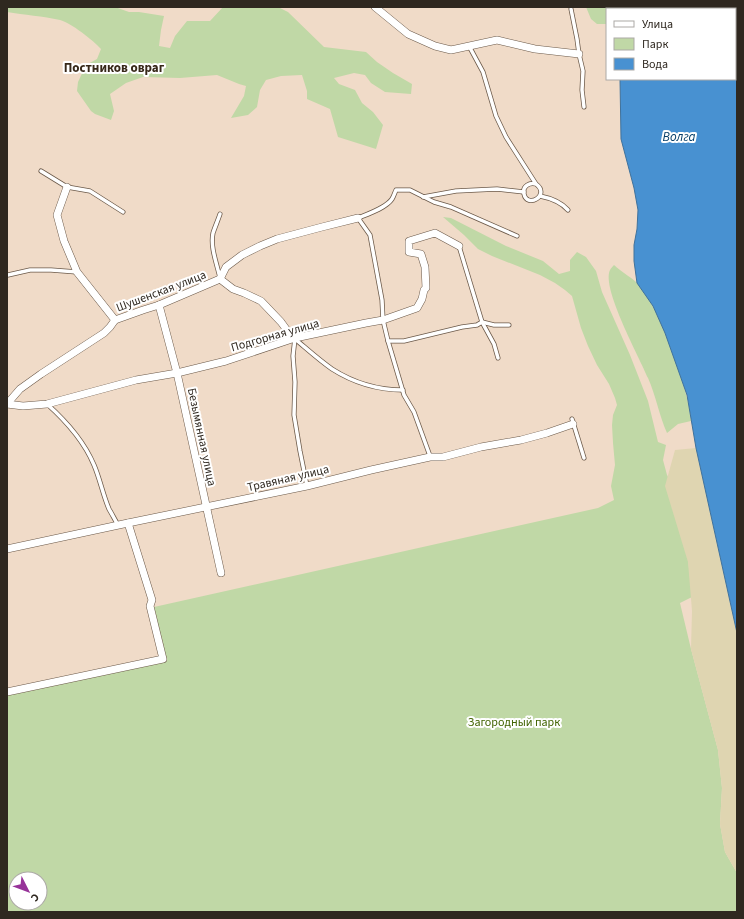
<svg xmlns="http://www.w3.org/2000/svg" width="744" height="919" viewBox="0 0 744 919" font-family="'Source Sans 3',sans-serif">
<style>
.green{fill:#c0d8a6;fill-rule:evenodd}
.sand{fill:#dfd5b1}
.water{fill:#4891d1;stroke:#40729c}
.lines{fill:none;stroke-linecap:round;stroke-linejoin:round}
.lane-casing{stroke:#6b5949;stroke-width:5}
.street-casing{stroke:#6b5949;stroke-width:8}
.lane{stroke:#fff;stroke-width:3.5}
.street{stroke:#fff;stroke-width:7}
.labels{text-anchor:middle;stroke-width:4;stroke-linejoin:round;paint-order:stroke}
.street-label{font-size:12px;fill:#2f2820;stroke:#fff}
.park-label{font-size:12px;fill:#416300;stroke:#fff}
.neighbourhood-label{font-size:13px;font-weight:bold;fill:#372819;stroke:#fff}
.water-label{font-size:13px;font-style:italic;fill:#063e69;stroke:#fff}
</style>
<rect width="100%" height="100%" fill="#f0dbc8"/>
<g class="green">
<path d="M7 7H115L129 12H139L164 16 161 30 159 46 170 48 175 36 187 21H210L223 7H278L288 12 324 47 366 52 377 62 393 73 412 84 411 94 385 92 371 83 365 75 354 73 334 78 339 84 355 90 362 103 373 112 383 125 376 149 338 137 330 109 307 99V91L302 75 281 76 266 80 260 90 257 107 248 115 231 118 244 96 246 86 239 84 217 75 180 78 143 77 126 83 110 94 114 111 111 120 95 114 91 111 77 91 78 82 86 65 97 59 101 49C93 40 71 23 60 20 43 16 24 15 7 12Z"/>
<path d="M586 7H613V9H607V24H597L591 19Z"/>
<path d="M443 217 451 218 506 246 543 261 559 274 570 271V260L577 252 586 257 596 271 602 292 630 355 648 401 658 442 666 445 663 460 667 475 673 486 686 539 692 597 680 603 691 649 718 750 722 788 720 824 725 852 737 873V912H7V695L167 661 154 607 598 508 614 500 611 486 615 465 613 443 612 425 613 415 617 405 615 398 609 384 597 365 588 346 581 328 572 296 565 290 555 283 540 275 492 256 478 249 464 235ZM16 879H40V903H16Z"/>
<path d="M614 265C621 272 633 278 638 284 657 307 667 337 677 364 683 383 689 401 691 421L678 424 667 433C659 415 656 396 648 378 640 358 601 288 610 270 611 268 613 266 614 265Z"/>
</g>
<path class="sand" d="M696 448 737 633V873L725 852 720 824 722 788 718 750 691 649 692 611 688 562 665 486 675 450Z"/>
<path class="water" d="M613 7H737V633L696 448 687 395 665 333 653 306 637 283 634 261V245L637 229 638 210 634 188 621 139 620 79H735V9H613Z"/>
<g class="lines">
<g class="lane-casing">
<g id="lane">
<path d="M571 9 577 39 579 54 583 71 582 90 584 107"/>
<path d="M469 46 483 72 496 116 506 137 536 184C551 195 527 209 524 194 522 186 530 182 536 184"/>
<path d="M41 171 67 187 90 191 123 212"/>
<path d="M540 196C550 198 561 202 568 210"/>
<path d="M423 197 456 191 497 189 524 192"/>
<path d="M459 246 482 322 494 344 498 358"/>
<path d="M8 275 30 270H51L77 272"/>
<path d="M220 278C217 264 210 247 213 233 215 227 218 220 220 214"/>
<path d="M295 338 293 356 295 382 294 415 300 451 307 486"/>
<path d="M295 339C307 349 319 360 332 369 354 383 378 390 403 390"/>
<path d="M388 341H404L462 327 477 325 482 322 494 325H509"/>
<path d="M47 404C66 421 84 441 94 465 100 479 103 495 109 509 112 514 115 520 118 525"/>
<path d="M572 419 584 458"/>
<path d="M430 456 414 412 404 395 388 341 383 320 382 300 370 235 358 218C368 214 386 208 392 199 394 196 395 192 396 190H410L434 202 451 207 517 236"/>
</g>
</g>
<g class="street-casing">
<g id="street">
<path d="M375 7 408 34 435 46 451 50 497 40 535 49 579 54"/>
<path d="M67 187 57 215 64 241 77 272 115 320"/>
<path d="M220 279 233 289 244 293 261 301 281 322 289 333 295 338"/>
<path d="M159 305 177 373 221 573"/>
<path d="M7 404 23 406 47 404 136 380 177 373 226 361 295 338 366 323 383 320 417 308 422 299 424 290 426 288 425 267 421 254 409 252V241L435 233 459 246"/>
<path d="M7 404 20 389 41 374 104 333 110 327 115 320 143 310 159 305 220 279 226 267 242 255 260 246 277 239 322 227 358 218"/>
<path d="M7 549 128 523 307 486 371 470 430 457H443L481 447 521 440 547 433 573 424"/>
<path d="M7 692 163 659 150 606 152 600 128 523"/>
</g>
</g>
<use href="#lane" class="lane"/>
<use href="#street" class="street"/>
</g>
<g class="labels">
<g class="street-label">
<text transform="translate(161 291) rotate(-21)" y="4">Шушенская улица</text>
<text transform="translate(275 335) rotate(-16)" y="4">Подгорная улица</text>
<text transform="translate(202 437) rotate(78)" y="4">Безымянная улица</text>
<text transform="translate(288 478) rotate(-13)" y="4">Травяная улица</text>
</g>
<g class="park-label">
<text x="514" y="726">Загородный парк</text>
</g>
<g class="neighbourhood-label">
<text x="114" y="72">Постников овраг</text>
</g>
<g class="water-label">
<text x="679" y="141">Волга</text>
</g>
</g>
<rect width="744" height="919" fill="none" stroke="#2f2820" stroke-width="16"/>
<rect x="606" y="8" width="130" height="72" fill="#ffffff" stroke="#aca9a6"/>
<rect x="614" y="21" width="20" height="6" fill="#ffffff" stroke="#aca9a6"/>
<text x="642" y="28" font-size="12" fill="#2f2820">Улица</text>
<rect x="614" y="38" width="20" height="12" fill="#c0d8a6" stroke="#aca9a6"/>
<text x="642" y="48" font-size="12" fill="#2f2820">Парк</text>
<rect x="614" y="58" width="20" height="12" fill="#4891d1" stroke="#aca9a6"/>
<text x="642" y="68" font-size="12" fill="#2f2820">Вода</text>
<g transform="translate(28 891) rotate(132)"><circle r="19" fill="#ffffff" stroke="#aca9a6"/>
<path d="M0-3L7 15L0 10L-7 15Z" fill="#973399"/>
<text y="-6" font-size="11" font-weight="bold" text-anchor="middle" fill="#2f2820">С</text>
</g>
</svg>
